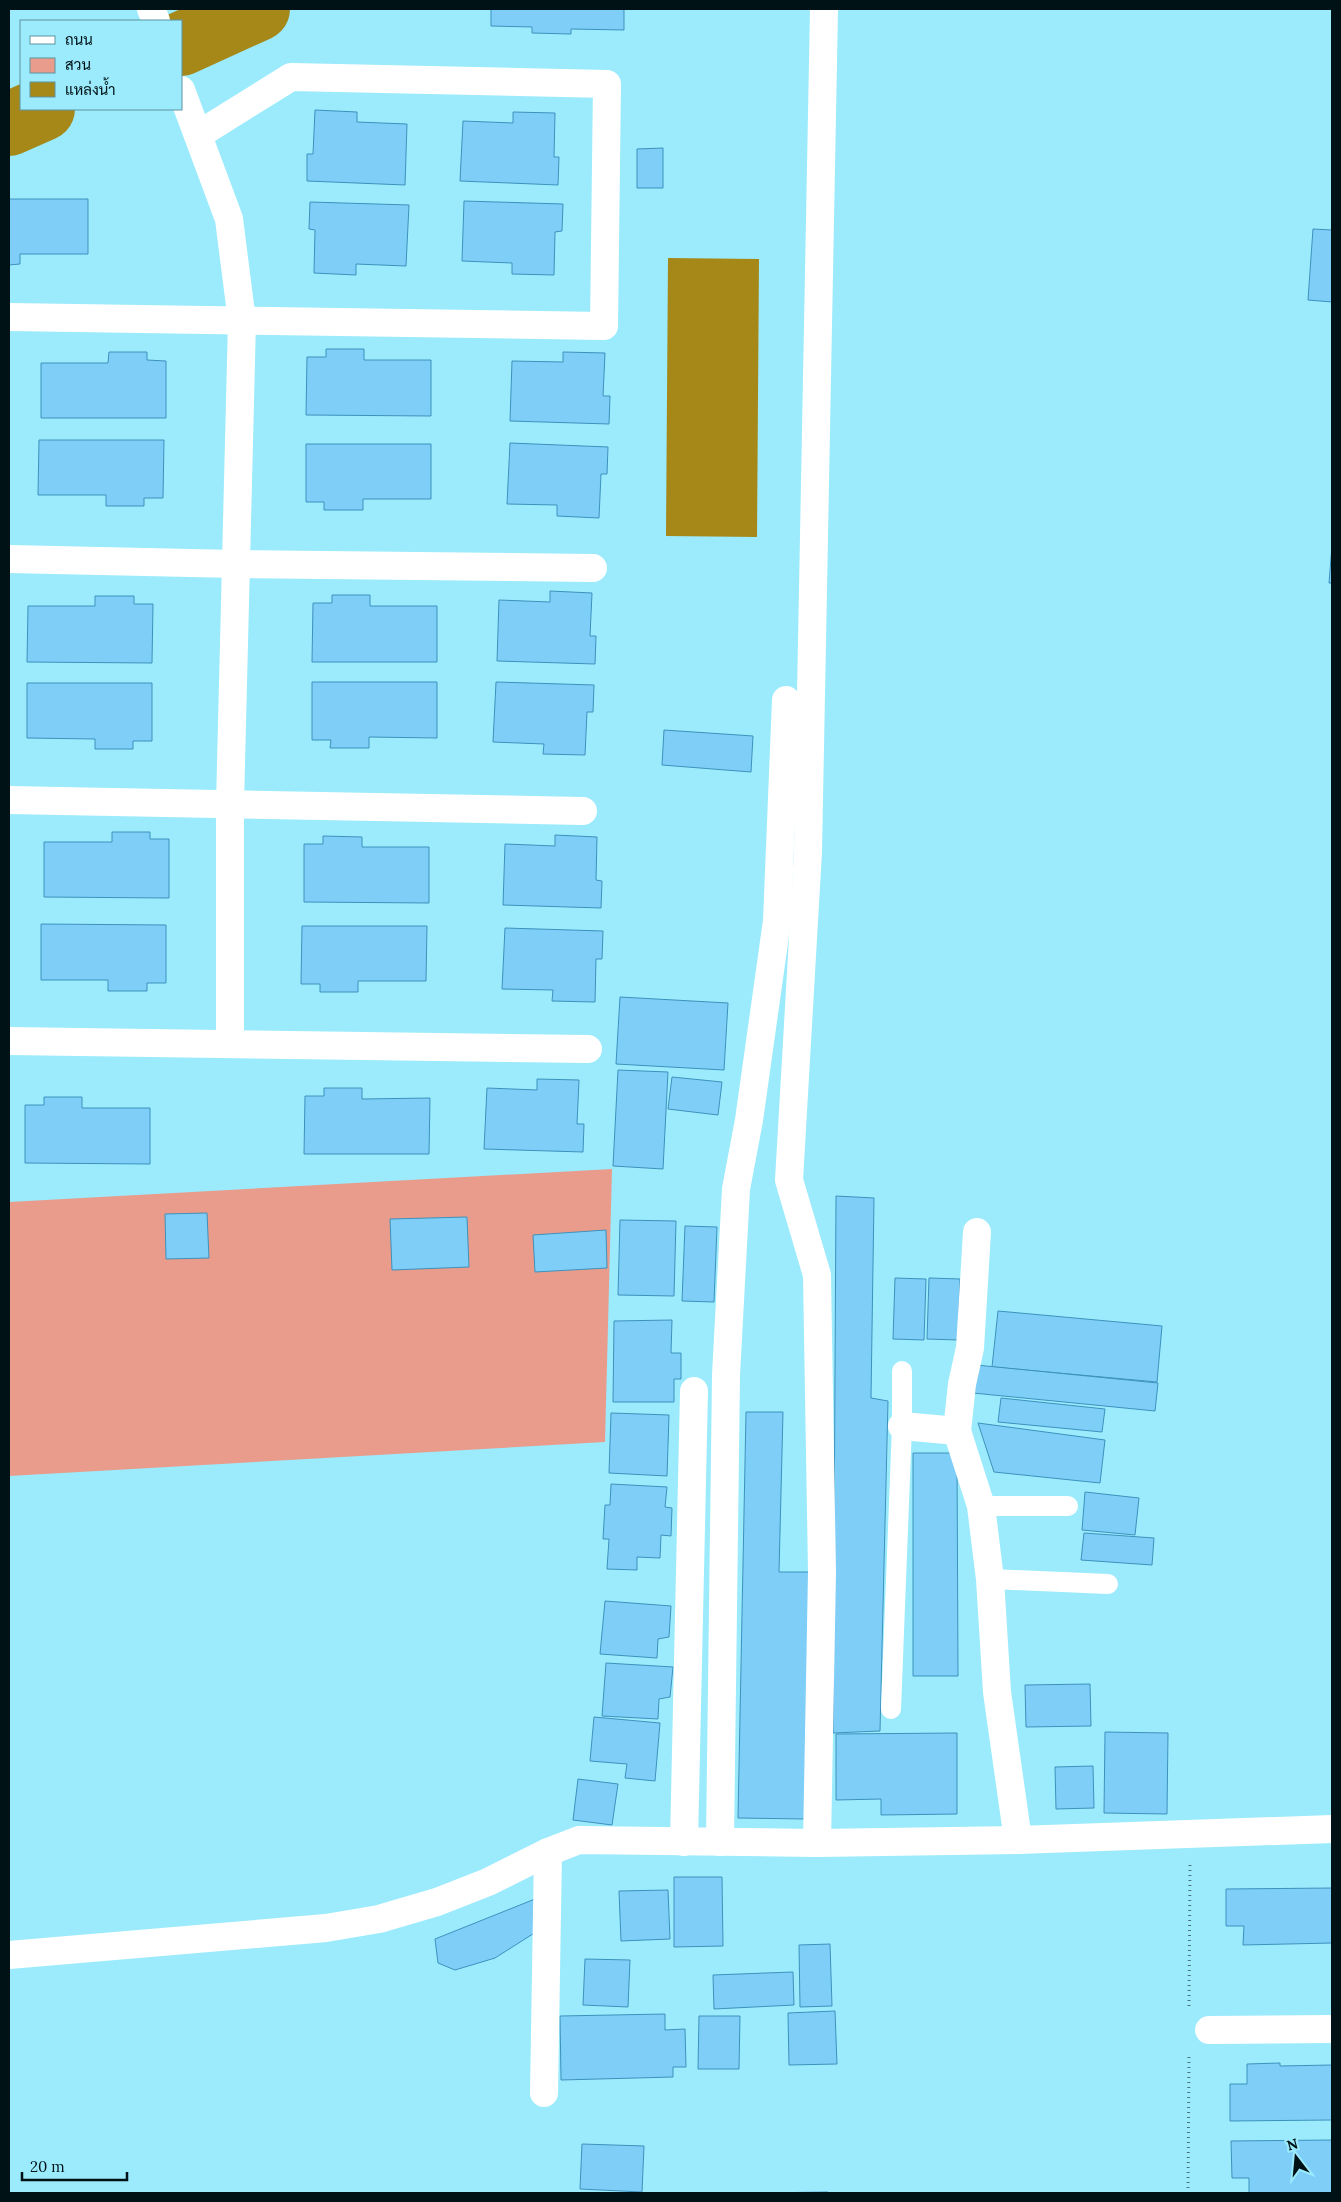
<svg xmlns="http://www.w3.org/2000/svg" width="1341" height="2202" viewBox="0 0 1341 2202" font-family="Lora,Sarabun,serif">
<style>
.green{fill:#e99c8c}
.water{fill:#a58818}
.lines{fill:none;stroke-linecap:round;stroke-linejoin:round}
.river{stroke:#a58818;stroke-width:64}
.building{fill:#7ecef8;stroke:#3d92bc}
.path{stroke:#46747f;stroke-width:3;stroke-dasharray:1 4;stroke-linecap:butt}
.lane{stroke:#fff;stroke-width:20}
.street{stroke:#fff;stroke-width:28}
</style>
<rect width="100%" height="100%" fill="#9bebfd"/>
<path class="green" d="M612 1169 605 1442 9 1476V1202Z"/>
<path class="water" d="M668 258 759 259 757 537 666 536Z"/>
<g class="lines">
<g class="river">
<path d="M181 44 258 9"/>
<path d="M9 124 43 109"/>
</g>
</g>
<g class="building">
<path d="M491 9H624V30L571 29V34L532 33V27L491 26Z"/>
<path d="M315 110 357 112V122L407 124 405 185 307 181V154H313Z"/>
<path d="M513 112 555 113 554 157H559L558 185 460 181 463 121 513 123Z"/>
<path d="M663 148V188H637V149Z"/>
<path d="M9 199H88V254H20V264L9 265Z"/>
<path d="M464 201 563 204 562 231 555 232 554 275 512 274V263L462 261Z"/>
<path d="M310 202 409 205 406 266 356 264V275L314 273 315 230 309 229Z"/>
<path d="M1313 229 1332 230V302L1308 300Z"/>
<path d="M326 349H364V360H431V416L306 415 307 357H326Z"/>
<path d="M109 352H147V360L166 361V418H41V363H108Z"/>
<path d="M563 352 605 353 603 396H610L609 424 510 421 512 361 563 362Z"/>
<path d="M39 440H164L163 498H144V506H106V495H38Z"/>
<path d="M510 443 608 447 607 474H601L599 518 557 516V505L507 504Z"/>
<path d="M306 444H431V499H363V510H324V502H306Z"/>
<path d="M1332 546V583H1329Z"/>
<path d="M550 591 592 593 590 636H596L595 664 497 661 499 600 550 602Z"/>
<path d="M332 595H370V606H437V662H312L313 603H332Z"/>
<path d="M95 596H134V604H153L152 663 27 662 28 606H95Z"/>
<path d="M312 682H437V738L369 737V748H330L331 740H312Z"/>
<path d="M496 682 594 685 593 712H587L585 755 543 754 544 744 493 742Z"/>
<path d="M27 683H152V741H133V749H95V739L27 738Z"/>
<path d="M664 730 753 736 751 772 662 765Z"/>
<path d="M112 832H150V839H169V898L44 897V842H112Z"/>
<path d="M555 835 597 837 596 880 602 881 601 908 503 905 505 844 555 846Z"/>
<path d="M323 836 362 837V847H429V903L304 902V844H323Z"/>
<path d="M41 924 166 925V983H147V991H108V980H41Z"/>
<path d="M302 926H427L426 981H358V992H320V984H301Z"/>
<path d="M505 928 603 931 602 959H596L595 1002 552 1001 553 990 502 989Z"/>
<path d="M620 997 728 1003 724 1070 616 1064Z"/>
<path d="M618 1070 668 1072 663 1169 613 1166Z"/>
<path d="M672 1077 722 1082 718 1115 668 1109Z"/>
<path d="M537 1079 579 1080 577 1124H584L583 1152 484 1149 487 1088 537 1090Z"/>
<path d="M324 1088H362V1099L430 1098 429 1154H304L305 1096H324Z"/>
<path d="M44 1097H82V1108H150V1164L25 1163V1105H44Z"/>
<path d="M836 1196 874 1198 871 1398 888 1401 880 1731 833 1733Z"/>
<path d="M207 1213 209 1258 166 1259 165 1214Z"/>
<path d="M467 1217 469 1267 392 1270 390 1219Z"/>
<path d="M620 1220 676 1221 674 1296 618 1295Z"/>
<path d="M685 1226 717 1227 714 1302 682 1301Z"/>
<path d="M606 1230 607 1268 535 1272 533 1235Z"/>
<path d="M895 1278 926 1279 924 1340 893 1339Z"/>
<path d="M929 1278 960 1279 958 1340 927 1339Z"/>
<path d="M998 1311 1162 1326 1157 1382 992 1367Z"/>
<path d="M672 1320 671 1353H681V1379H674V1402H613L614 1321Z"/>
<path d="M976 1365 1158 1383 1155 1411 973 1393Z"/>
<path d="M1001 1398 1105 1409 1102 1432 998 1422Z"/>
<path d="M746 1412H783L779 1572H811L806 1819 738 1818Z"/>
<path d="M611 1413 669 1415 667 1476 609 1473Z"/>
<path d="M978 1423 1105 1440 1100 1483 994 1472Z"/>
<path d="M913 1453H957L958 1676H913Z"/>
<path d="M611 1484 667 1487 665 1507 672 1508 671 1536 661 1535 660 1558 637 1557V1570L607 1569 609 1539H603L605 1505H610Z"/>
<path d="M1085 1492 1139 1498 1135 1535 1082 1530Z"/>
<path d="M1084 1533 1154 1538 1152 1565 1081 1560Z"/>
<path d="M605 1601 671 1606 669 1637 658 1639 657 1658 600 1654Z"/>
<path d="M606 1663 673 1667 670 1697 659 1699 658 1719 602 1716Z"/>
<path d="M1090 1684 1091 1726 1026 1727 1025 1685Z"/>
<path d="M594 1717 660 1723 655 1781 625 1778 627 1764 590 1761Z"/>
<path d="M1105 1732 1168 1733 1167 1814 1104 1813Z"/>
<path d="M957 1733V1814L881 1815V1799L836 1800V1734Z"/>
<path d="M1093 1766 1094 1808 1056 1809 1055 1767Z"/>
<path d="M578 1779 618 1784 612 1825 573 1820Z"/>
<path d="M674 1877H722L723 1946 674 1947Z"/>
<path d="M1332 1888V1943L1243 1945 1244 1926H1226V1889Z"/>
<path d="M668 1890 670 1939 621 1941 619 1891Z"/>
<path d="M535 1899 536 1932 495 1958 455 1970 438 1963 435 1939Z"/>
<path d="M830 1944 832 2006 800 2007 799 1945Z"/>
<path d="M585 1959 630 1960 628 2007 583 2005Z"/>
<path d="M793 1972 794 2005 714 2009 713 1975Z"/>
<path d="M835 2011 837 2064 789 2065 788 2013Z"/>
<path d="M665 2014V2030L685 2029 686 2067H673V2077L561 2080 560 2016Z"/>
<path d="M699 2016H740L739 2069H698Z"/>
<path d="M1280 2063V2066L1332 2065V2120L1230 2121V2084H1247V2064Z"/>
<path d="M1332 2140V2193H1249V2178H1232L1231 2141Z"/>
<path d="M582 2144 644 2146 642 2192 580 2189Z"/>
<path d="M828 2192V2193H760Z"/>
</g>
<g class="lines">
<g class="path">
<path d="M1189 2006 1190 1865"/>
<path d="M1188 2193 1189 2055"/>
</g>
<g class="lane">
<path d="M981 1506H1068"/>
<path d="M990 1579 1108 1584"/>
<path d="M891 1709 902 1426V1371"/>
</g>
<g class="street">
<path d="M151 9 156 21"/>
<path d="M181 90 229 219 242 321 230 804V1044"/>
<path d="M9 317 604 326 607 84 291 77 198 135"/>
<path d="M9 559 236 564 593 568"/>
<path d="M9 800 583 811"/>
<path d="M9 1041 588 1049"/>
<path d="M977 1232 970 1348 962 1384 957 1431 981 1506 990 1579 997 1692 1018 1840"/>
<path d="M902 1426 957 1431"/>
<path d="M684 1842 694 1391"/>
<path d="M720 1842 726 1375 736 1189 749 1120 777 921 786 700"/>
<path d="M817 1843 822 1572 817 1275 789 1180 808 852 824 9"/>
<path d="M9 1955 326 1928 379 1919 437 1902 488 1882 548 1852 579 1840 817 1843 1018 1840 1332 1829"/>
<path d="M1209 2030 1332 2029"/>
<path d="M544 2093 548 1852"/>
</g>
</g>
<rect width="1341" height="2202" fill="none" stroke="#001216" stroke-width="20"/>
<rect x="20" y="20" width="162" height="90" fill="#9bebfd" stroke="#5d94a1"/>
<rect x="30" y="36" width="25" height="8" fill="#ffffff" stroke="#5d94a1"/>
<text x="65" y="45" font-size="15" fill="#001216">ถนน</text>
<rect x="30" y="58" width="25" height="15" fill="#e99c8c" stroke="#5d94a1"/>
<text x="65" y="70" font-size="15" fill="#001216">สวน</text>
<rect x="30" y="82" width="25" height="15" fill="#a58818" stroke="#5d94a1"/>
<text x="65" y="95" font-size="15" fill="#001216">แหล่งน้ำ</text>
<g transform="translate(1296 2157) rotate(344)" stroke="#9bebfd" stroke-width="4" paint-order="stroke">
<path d="M0-4L9 19L0 12L-9 19Z" fill="#001216"/>
<text y="-8" font-size="14" font-weight="bold" text-anchor="middle" fill="#001216">N</text>
</g>
<path d="M22 2172v8h105v-8" fill="none" stroke="#001216" stroke-width="2.5"/>
<text x="30" y="2172" font-size="15" fill="#001216" stroke="#9bebfd" stroke-width="4" paint-order="stroke">20 m</text>
</svg>
